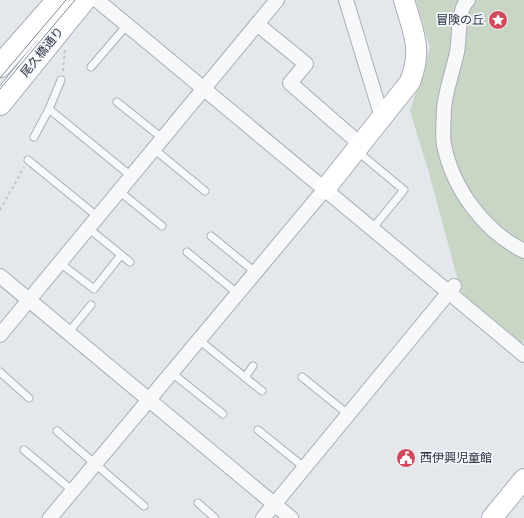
<svg xmlns="http://www.w3.org/2000/svg" width="524" height="518" viewBox="0 0 524 518" font-family="Barlow,'Noto Sans JP',sans-serif">
<style>
.green{fill:#c9d6c5}
.lines{fill:none;stroke-linecap:round;stroke-linejoin:round}
.lane-casing{stroke:#a9aeb7;stroke-width:9}
.street-casing{stroke:#a9aeb7;stroke-width:16}
.secondary-casing{stroke:#a9aeb7;stroke-width:22}
.primary-casing{stroke:#a3abb8;stroke-width:24}
.path{stroke:#c2c5cb;stroke-width:2;stroke-dasharray:3 3;stroke-linecap:butt}
.lane{stroke:#f7f8fa;stroke-width:7}
.street{stroke:#f7f8fa;stroke-width:14}
.secondary{stroke:#fff;stroke-width:20}
.primary{stroke:#fff;stroke-width:22}
.tram{stroke:#7d8696;stroke-width:1}
.labels{text-anchor:middle;stroke-width:3.5;stroke-linejoin:round;paint-order:stroke}
.poi-label{font-size:12px;fill:#2b3445;stroke:#f4f6f9;text-anchor:end}
.street-label{font-size:12px;fill:#2b3445;stroke:#f4f6f9}
</style>
<rect width="100%" height="100%" fill="#e4e7ec"/>
<path class="green" d="M416 0H524V340L522 343 463 295 457 277 429 173 410 111 430 48Z"/>
<g class="lines">
<g class="lane-casing">
<g id="lane">
<path d="M91 67 127 25"/>
<path d="M117 102 162 138"/>
<path d="M49 109 131 176"/>
<path d="M34 137 49 109 61 80"/>
<path d="M154 149 205 191"/>
<path d="M357 151 404 190 372 229"/>
<path d="M28 160 98 217"/>
<path d="M119 191 162 226"/>
<path d="M88 228 130 262"/>
<path d="M211 236 255 272"/>
<path d="M187 252 237 293"/>
<path d="M60 263 94 289 121 255"/>
<path d="M68 333 91 305"/>
<path d="M199 340 262 391"/>
<path d="M0 372 29 398"/>
<path d="M172 373 223 414"/>
<path d="M245 377 253 366"/>
<path d="M302 377 349 415"/>
<path d="M258 430 305 468"/>
<path d="M57 431 144 506"/>
<path d="M24 450 73 491"/>
<path d="M198 503 215 518"/>
</g>
</g>
<g class="street-casing">
<g id="street">
<path d="M97 0 524 355"/>
<path d="M346 0 379 108 383 117"/>
<path d="M468 0C457 10 460 37 457 52 453 71 446 89 444 108 444 119 442 134 444 145 453 189 484 231 524 251"/>
<path d="M257 24 306 64 290 83 360 144"/>
<path d="M0 276 291 518"/>
<path d="M0 335 277 0"/>
<path d="M50 518 325 189"/>
<path d="M263 518 454 286"/>
</g>
</g>
<g class="secondary-casing">
<g id="secondary">
<path d="M325 189 410 82C423 48 413 32 404 0"/>
<path d="M492 518 524 479"/>
</g>
</g>
<g class="primary-casing">
<g id="primary">
<path d="M0 66 58 0"/>
<path d="M0 104 84 0"/>
</g>
</g>
<g class="path">
<path d="M63 71 65 50"/>
<path d="M0 210 24 167"/>
</g>
<use href="#lane" class="lane"/>
<use href="#street" class="street"/>
<use href="#secondary" class="secondary"/>
<use href="#primary" class="primary"/>
<g class="tram">
<path d="M0 78 66 0"/>
<path d="M0 89 75 0"/>
</g>
</g>
<defs>
<g id="sight-disc" transform="scale(1)"><circle r="9.5" fill="#d1495b" stroke="#f4f6f9"/><path d="M0-6L1.8-2.2L6-1.7L2.9 1.2L3.7 5.4L0 3.3L-3.7 5.4L-2.9 1.2L-6-1.7L-1.8-2.2Z" fill="#fff"/></g>
<g id="civic-disc" transform="scale(1)"><circle r="9.5" fill="#d1495b" stroke="#f4f6f9"/><path d="M-.6-6.5H3V-4.5H.6V-3L4-1V1h2V6H-6V1h2V-1L-.6-3ZM-1.2 2.5V6h2.4V2.5Z" fill="#fff"/></g>
</defs>
<g fill-rule="evenodd">
<use href="#sight-disc" x="498" y="20"/>
<use href="#civic-disc" x="406" y="458"/>
</g>
<g class="labels">
<g class="poi-label">
<text x="484" y="24">冒険の丘</text>
<text x="420" y="462" text-anchor="start">西伊興児童館</text>
</g>
<g class="street-label">
<text transform="translate(42 52) rotate(-51)" y="4">尾久橋通り</text>
</g>
</g>
</svg>
